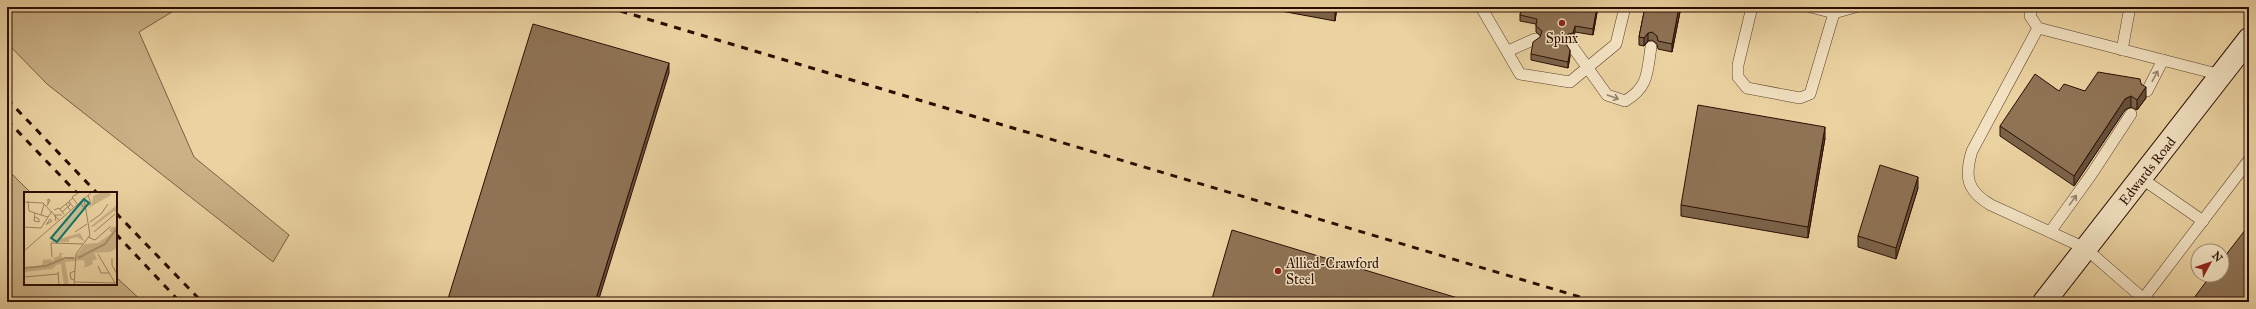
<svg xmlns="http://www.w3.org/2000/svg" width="2256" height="309" viewBox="0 0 2256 309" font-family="'IM FELL Great Primer',serif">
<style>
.green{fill:#cab186;stroke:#7a5f44}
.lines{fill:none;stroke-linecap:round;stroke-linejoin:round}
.service-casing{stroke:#5b3e2a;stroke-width:12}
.secondary-casing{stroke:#2b0d02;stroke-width:24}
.service{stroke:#f2e2c2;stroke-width:11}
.secondary{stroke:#f2e2c2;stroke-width:22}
.rail{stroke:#2b0d02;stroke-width:3;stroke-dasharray:7 7;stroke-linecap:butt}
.wall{fill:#7b6349;stroke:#2b0d02}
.shaded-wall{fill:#64503c;stroke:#2b0d02}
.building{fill:#8f7355;stroke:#2b0d02}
.oneway{stroke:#98826c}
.poi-dot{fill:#8f2418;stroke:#f2e2c2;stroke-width:1.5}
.labels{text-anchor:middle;stroke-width:3;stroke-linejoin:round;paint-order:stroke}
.poi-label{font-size:14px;fill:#2b0d02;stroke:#f2e2c2}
.street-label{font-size:14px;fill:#2b0d02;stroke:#f2e2c2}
.inset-river{fill:none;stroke:#aa8f6b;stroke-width:2}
.inset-road{fill:none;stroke:#9e8361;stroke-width:1}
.view{fill:#0f766e;fill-opacity:0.15;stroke:#0f766e;stroke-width:2}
.inset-edge{fill:none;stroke:#2b0d02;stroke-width:2}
</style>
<rect width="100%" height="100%" fill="#ebd2a1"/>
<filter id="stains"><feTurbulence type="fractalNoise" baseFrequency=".005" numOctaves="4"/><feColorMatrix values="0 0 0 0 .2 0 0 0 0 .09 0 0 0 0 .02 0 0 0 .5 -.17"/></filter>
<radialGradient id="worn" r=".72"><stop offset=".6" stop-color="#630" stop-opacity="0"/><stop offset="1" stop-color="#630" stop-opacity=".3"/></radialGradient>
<g class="green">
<path d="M7 7H180L139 32 194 157 289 235 273 262 47 84 7 43Z"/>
<path d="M7 169 31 193H25V284H116V277L143 302H8Z"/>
</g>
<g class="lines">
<g class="service-casing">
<g id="service">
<path d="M1481 7 1520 74 1570 82 1616 44 1625 7"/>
<path d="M1752 7 1738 65V77L1747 88 1800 98 1810 94 1834 13 1811 7"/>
<path d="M2032 7 2030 16 2038 28 2221 75"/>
<path d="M1831 8 1834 13 1855 7"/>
<path d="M2038 28 1972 151C1964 177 1967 191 1991 205L2085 248 2147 302"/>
<path d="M1572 46 1607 95 1625 101C1649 87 1647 72 1651 47"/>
<path d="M2122 50 2130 7"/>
<path d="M1508 51 1535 39"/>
<path d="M2147 91 2163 60"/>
<path d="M2141 178 2203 221"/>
<path d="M2050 232 2091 175 2131 114"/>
<path d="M2143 299 2249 160"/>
</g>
</g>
<g class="secondary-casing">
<path id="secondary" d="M2044 302 2249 39"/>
</g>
<use href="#service" class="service"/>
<use href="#secondary" class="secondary"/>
<g class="rail">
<path d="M607 7 1597 302"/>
<path d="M7 99 97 193"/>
<path d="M7 120 77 193"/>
<path d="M116 213 202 302"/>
<path d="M116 234 180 302"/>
</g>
</g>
<g class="wall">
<path d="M954 7H979L978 12Z"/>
<path d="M1281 7H1337L1335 21 1281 11Z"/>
<path d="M1522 7H1598L1593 35 1575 32 1573 39 1568 40 1566 43 1570 56 1568 68 1531 60V54L1540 37 1541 36 1536 32V24L1520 21V15Z"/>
<path d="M1645 7H1681L1672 52 1658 49 1657 44 1652 40 1648 41 1644 46 1639 45V37Z"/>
<path d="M2141 84 2146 98 2137 110 2131 107 2125 110 2074 186 2000 136V126L2059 91H2085Z"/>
<path d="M1825 138 1808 238 1681 216V205Z"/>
<path d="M1918 188 1896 259 1858 247V236Z"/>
</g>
<g class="shaded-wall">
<path d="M1336 7H1337L1335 21V10Z"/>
<path d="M1597 7H1598L1593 35V29Z"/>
<path d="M1679 7H1681L1672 52V44Z"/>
<path d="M1575 26V32L1573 39V33Z"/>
<path d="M1648 33V41L1644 46V38Z"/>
<path d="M1568 34V40L1566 43V37Z"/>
<path d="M1570 50V56L1568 68V62Z"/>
<path d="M669 63V73L598 302H595Z"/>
<path d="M2146 87V98L2137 110V100Z"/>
<path d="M2131 96V107L2125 110 2074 186V176L2125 99Z"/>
<path d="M1825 127V138L1808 238V227Z"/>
<path d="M1918 177V188L1896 259V248Z"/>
</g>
<g class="building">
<path d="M1318 7H1336L1335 10Z"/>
<path d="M1522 7H1597L1593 29 1575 26 1573 33 1568 34 1566 37V44L1570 50 1568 62 1531 54 1533 42 1540 37 1542 31 1536 26 1537 19 1520 15Z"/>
<path d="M1645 7H1679L1672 44 1658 41 1657 36 1652 32 1648 33 1644 38 1639 37Z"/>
<path d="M533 24 669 63 595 302H447Z"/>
<path d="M2098 72 2140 79 2141 84 2146 87 2137 100 2131 96 2125 99 2074 176 2000 126 2035 74 2059 91 2064 84 2085 91Z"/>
<path d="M1698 105 1825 127 1808 227 1681 205Z"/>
<path d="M1880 165 1918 177 1896 248 1858 236Z"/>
<path d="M2249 225V302H2191L2211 275H2222V260Z"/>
<path d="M1232 230 1471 302H1211Z"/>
</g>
<defs><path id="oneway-shaft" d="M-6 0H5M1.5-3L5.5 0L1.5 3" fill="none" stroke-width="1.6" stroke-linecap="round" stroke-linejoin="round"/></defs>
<g class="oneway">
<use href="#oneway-shaft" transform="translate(2155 76) rotate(-62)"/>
<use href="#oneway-shaft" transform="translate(1613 97) rotate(20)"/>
<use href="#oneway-shaft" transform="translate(2073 200) rotate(-54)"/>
</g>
<g class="poi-dot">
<circle cx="1562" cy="23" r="4"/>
<circle cx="1278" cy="271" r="4"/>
</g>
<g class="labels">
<g class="poi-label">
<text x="1562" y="43">Spinx</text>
<text x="1286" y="268" text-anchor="start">Allied-Crawford<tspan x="1286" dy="16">Steel</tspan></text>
</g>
<g class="street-label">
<text transform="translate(2147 171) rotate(-52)" y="5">Edwards Road</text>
</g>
</g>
<g transform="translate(24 192)">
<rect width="93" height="93" fill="#ebd2a1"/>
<path d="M78 0H85L87 3 63 17 68 12 69 4ZM93 13V21L90 19 69 35 67 34ZM93 34V56L86 60 70 61 73 67 68 69 69 72 60 76 61 71 59 68 41 70 45 93H40L37 72 32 73 29 77 0 80V77L18 73 19 68 27 67 30 70 29 66 35 64V61H40L37 63 39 68 51 65 61 52 74 51 88 41 85 38 88 35ZM56 41 61 50 53 45 45 47V50H25Z" fill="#cab186"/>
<path class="inset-river" d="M54 66 81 52 93 36M0 76 22 74 41 66H50"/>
<path class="inset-road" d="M49 6 45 9 49 15M4 9 5 19 17 23M0 10 19 11 35 28M57 11 59 15 67 12 64 3M20 12 17 23 24 25M54 13 48 5 56 0M23 14 26 8 24 7V12M36 17 42 12 46 18M30 18 35 16 40 22M38 20 46 13 44 10 42 12M11 25 15 27V30L10 29 11 21M32 29 31 23H38M66 30 77 22 84 12M22 33 26 27 28 29 23 32M0 35 17 36 28 19M51 40 63 32M70 40 91 22M64 45 71 48 87 34M0 59 68 0M74 62 91 91M28 65 27 51 59 52M88 66V73L93 82M74 74 77 81H85M34 80 35 93M0 85 34 82M50 88 47 87 46 81 51 79M51 90 93 91M50 93 52 62 66 43 60 6"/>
<path class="view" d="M60 7 65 11 33 50 27 46Z"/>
<rect width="93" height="93" class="inset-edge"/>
</g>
<rect width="2256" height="309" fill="none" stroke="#ebd2a1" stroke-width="24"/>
<rect x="8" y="8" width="2240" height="293" fill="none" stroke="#2b0d02" stroke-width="2"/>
<rect x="12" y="12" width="2232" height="285" fill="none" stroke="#2b0d02"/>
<g transform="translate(2210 263) rotate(50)"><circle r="19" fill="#f2e2c2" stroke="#a28d75"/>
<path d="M0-3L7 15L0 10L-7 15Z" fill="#8f2418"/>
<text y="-6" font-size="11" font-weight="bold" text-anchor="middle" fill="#2b0d02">N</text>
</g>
<rect width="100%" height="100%" filter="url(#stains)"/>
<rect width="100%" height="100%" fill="url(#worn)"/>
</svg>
